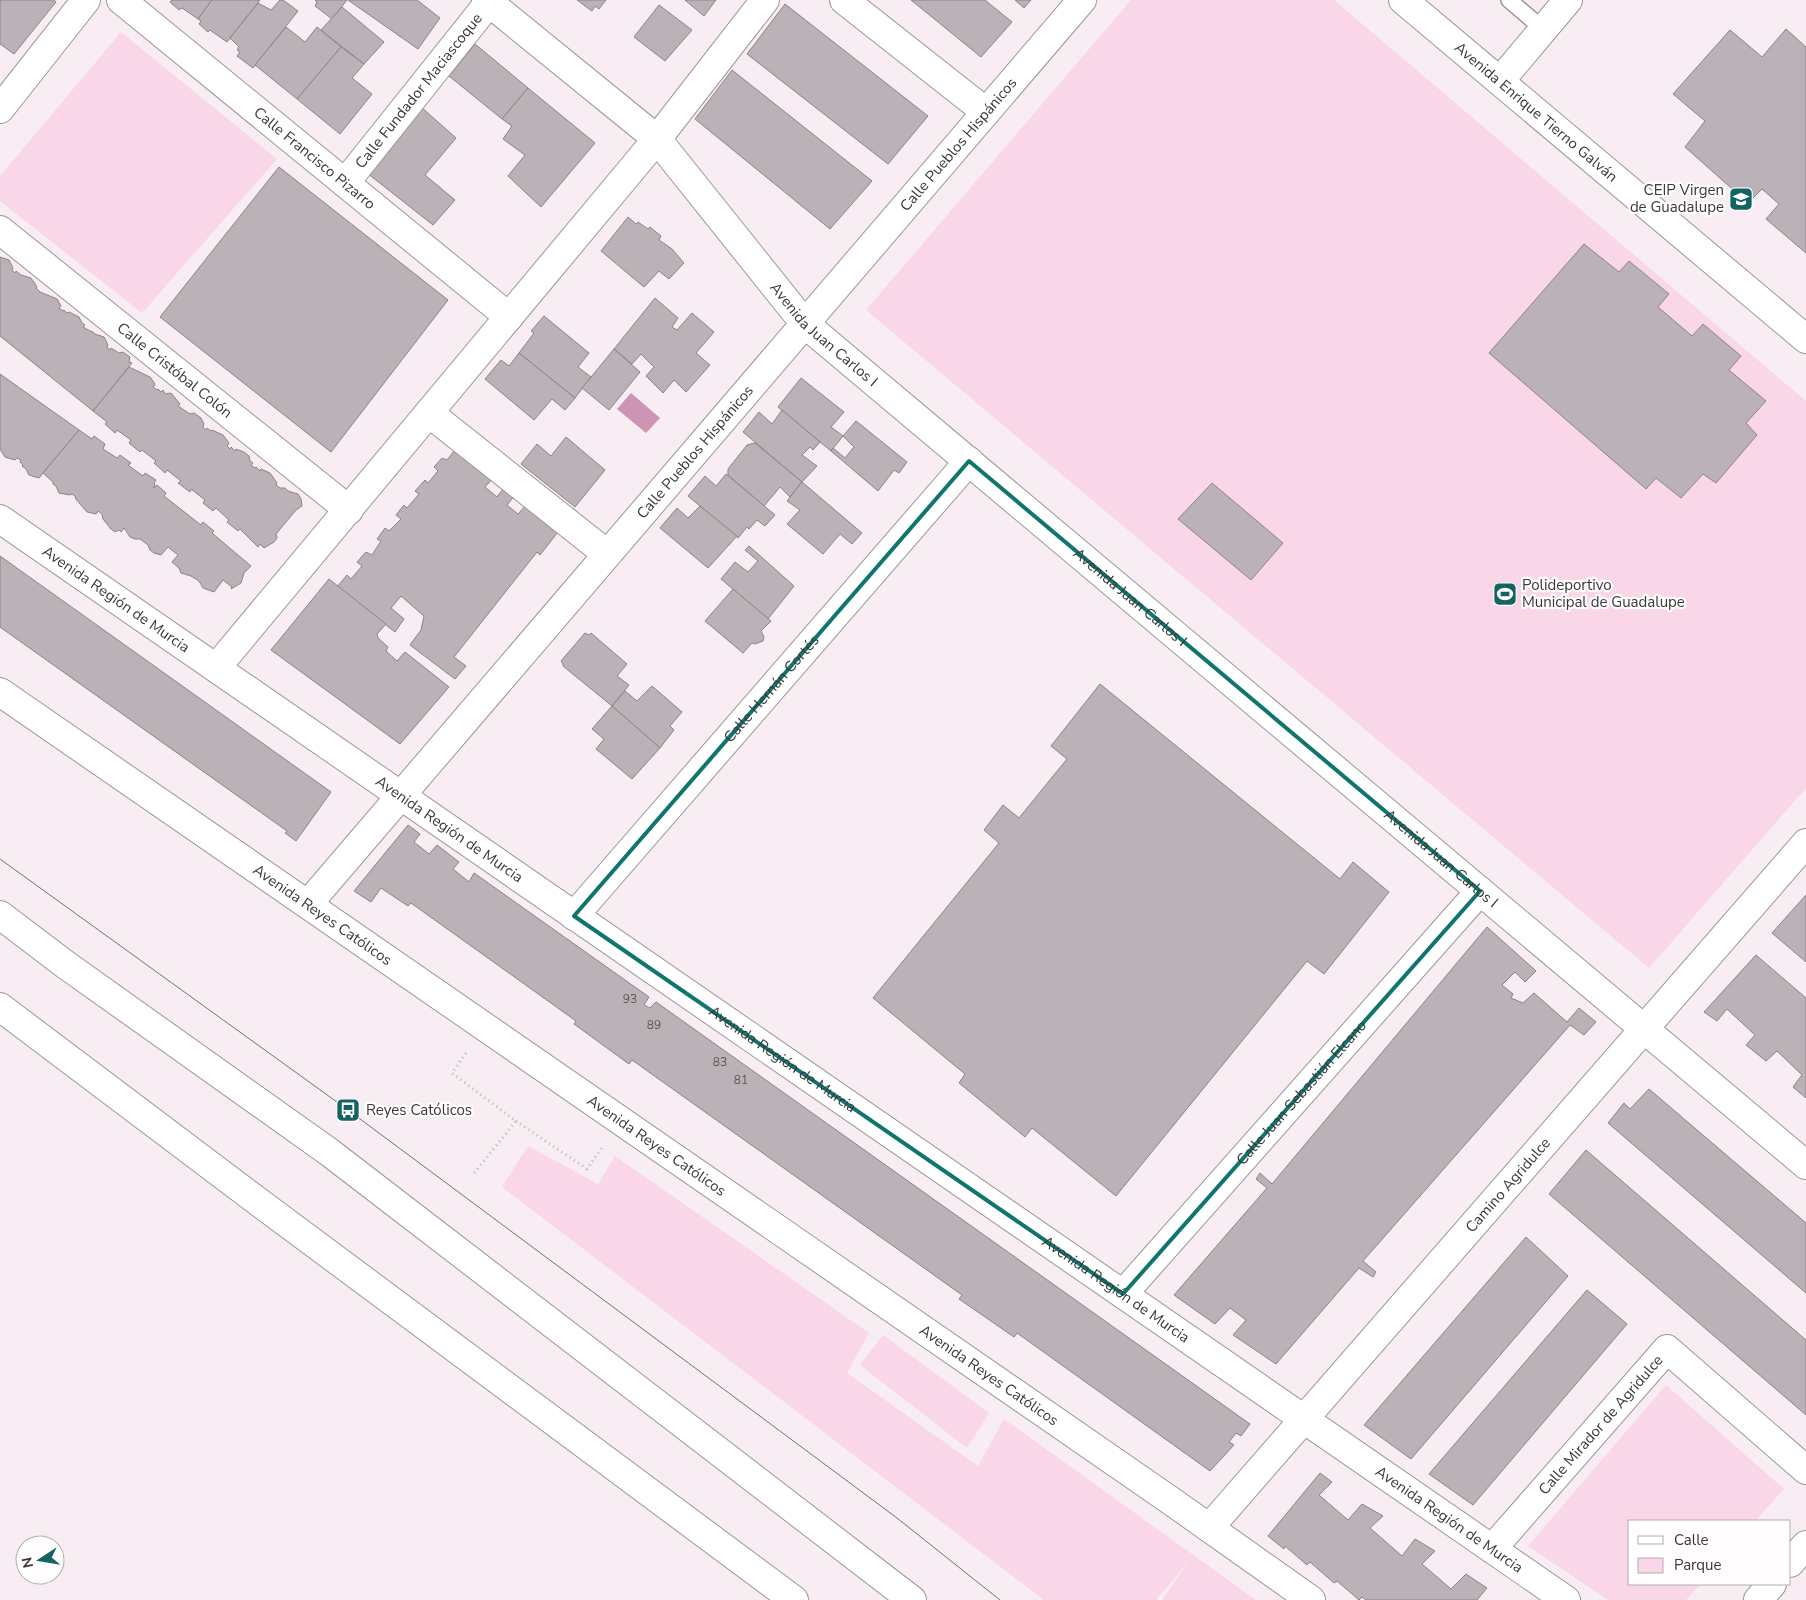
<svg xmlns="http://www.w3.org/2000/svg" width="1806" height="1600" viewBox="0 0 1806 1600" font-family="'Nunito Sans',sans-serif">
<style>
.green{fill:#f9d7e9}
.water{fill:#cd94b4}
.building{fill:#bbb2b7;stroke:#8b8387}
.lines{fill:none;stroke-linecap:round;stroke-linejoin:round}
.service-casing{stroke:#9e959a;stroke-width:18}
.minor-casing{stroke:#9e959a;stroke-width:30}
.primary-casing{stroke:#9e959a;stroke-width:30}
.path{stroke:#bbb3b7;stroke-width:3;stroke-dasharray:1 4;stroke-linecap:butt}
.service{stroke:#fff;stroke-width:15}
.minor{stroke:#fff;stroke-width:28}
.primary{stroke:#fff;stroke-width:28}
.tram{stroke:#777174;stroke-width:1}
.marked{fill:none;stroke:#0f766e;stroke-width:4;stroke-linejoin:round}
.labels{text-anchor:middle;stroke-width:4.5;stroke-linejoin:round;paint-order:stroke}
.number-label{font-size:12px;fill:#5b5658}
.street-label{font-size:15px;fill:#3b3739;stroke:#fffdfe}
.poi-label{font-size:15px;fill:#3b3739;stroke:#fffdfe;text-anchor:start}
</style>
<rect width="100%" height="100%" fill="#f7edf2"/>
<g class="green">
<path d="M1131 0H1334L1806 401V788L1649 968 866 310Z"/>
<path d="M121 32 277 159 142 313 0 201V176Z"/>
<path d="M528 1146 598 1184 615 1156 869 1333 847 1373 978 1466 1004 1419 1256 1600H1162L1189 1561 1156 1600H1044L502 1187Z"/>
<path d="M883 1335 989 1413 967 1448 860 1365Z"/>
<path d="M1666 1385 1784 1489 1755 1521H1630V1584H1701L1686 1600H1608L1528 1546Z"/>
</g>
<path class="water" d="M631 393 660 418 646 433 617 409Z"/>
<g class="building">
<path d="M0 0H54L56 2 14 54 0 44Z"/>
<path d="M172 0H212L198 19 182 8 179 10 170 2Z"/>
<path d="M212 0H260L227 42 210 30 208 32 199 24 201 21 198 19Z"/>
<path d="M280 0H283L298 11 253 68 237 56 240 52 237 50 239 47 230 38 258 3 271 10Z"/>
<path d="M315 0H347L332 19 315 6 317 2Z"/>
<path d="M348 0H417L440 18 418 49Z"/>
<path d="M577 0H606L599 9 595 6 592 11Z"/>
<path d="M685 0H716L704 16Z"/>
<path d="M911 0H985L1012 22 981 57Z"/>
<path d="M1015 0H1031L1024 8Z"/>
<path d="M785 4 928 116 888 164 747 54Z"/>
<path d="M659 5 692 30 665 61 634 37Z"/>
<path d="M342 7 384 42 364 64 321 30Z"/>
<path d="M286 27 305 42 317 27 341 47 297 99 255 65Z"/>
<path d="M1786 29 1806 47V253L1766 219 1779 204 1762 189 1748 203 1685 147 1705 121 1673 94 1730 30 1762 57Z"/>
<path d="M475 44 528 88 502 119 449 76Z"/>
<path d="M341 47 364 64 352 78 372 94 340 134 297 99Z"/>
<path d="M732 70 872 181 830 229 695 119Z"/>
<path d="M528 88 595 143 541 207 508 176 525 155 503 139 512 126 502 119Z"/>
<path d="M421 107 456 138 425 175 455 200 433 225 367 173Z"/>
<path d="M279 167 448 300 331 452 160 317Z"/>
<path d="M628 217 636 224 638 222 648 229 650 227 661 236 659 240 672 249 684 263 669 279 659 271 644 287 601 251Z"/>
<path d="M1584 244 1619 272 1629 261 1669 294 1658 307 1692 336 1703 324 1741 356 1729 370 1766 401 1746 423 1757 435 1716 483 1703 474 1681 498 1656 478 1646 489 1489 353Z"/>
<path d="M0 257 9 260 13 268 12 270 15 273 16 271 21 275 31 278 37 287 36 288 40 292 57 299 61 306 59 308 63 311 64 310 67 313 69 312 79 317 82 323 85 325 83 327 92 332V331L95 334 104 337 108 345 107 347 110 350 111 348 119 353 123 352 130 357 129 362 132 363 93 411 0 336Z"/>
<path d="M655 298 678 318 672 327 677 330 692 313 714 332 696 353 710 365 686 392 674 380 663 393 646 376 654 367 641 354 632 364 614 349Z"/>
<path d="M544 316 589 353 578 367 591 377 575 398 519 353 534 333 531 331Z"/>
<path d="M614 349 640 372 609 410 582 388Z"/>
<path d="M519 353 575 398 565 410 552 399 534 420 485 379 501 360 509 366Z"/>
<path d="M129 367 150 377 155 384 153 387 157 390 158 389 161 392 163 390 165 394 171 393 180 404 178 406 190 414 194 413 201 418 204 424 203 427 205 430 207 428 211 431 212 430 223 435 229 443 227 446 230 449 231 447 235 451 236 449 244 452 249 456 250 461 253 463 251 465 255 468 256 467 260 471 261 469 270 473 277 483 276 485 280 488H285L288 491 298 494 301 499 302 506 296 510 276 534 277 538 274 542 264 548 260 544 258 547 240 529 238 531 227 522 229 520 216 508 213 511 203 503 205 500 191 489 190 492 178 483 181 481 167 470 165 473 154 463 156 461 142 450 140 452 129 443 131 440 117 430 115 433 105 424 107 422 93 411Z"/>
<path d="M0 374 79 430 39 478 29 475 26 469 22 466 23 465 20 462 21 460 17 458 15 460 5 457 0 449Z"/>
<path d="M801 378 844 412 831 427 843 436 831 451 778 407Z"/>
<path d="M782 410 820 442 813 450 810 447 802 455 817 466 802 482 743 432 759 412 772 424Z"/>
<path d="M856 421 907 462 899 473 894 470 878 491 831 451 833 448 845 458 854 447 843 436Z"/>
<path d="M79 430 92 439 94 436 105 444 103 449 117 458 120 455 131 463 128 465 143 476 145 473 156 480 154 483 155 484 154 488 157 485 166 493 164 496 201 525 203 522 214 531 212 533 251 566 244 573 241 583 231 589 232 587 223 580 214 592 203 588 199 581 191 576 181 573 179 568 172 562 178 555 168 547 161 555 154 553 150 550 148 545 140 539H135L130 537 124 528 121 532 119 530 115 532 111 529 103 519 102 514 98 511 96 514 87 512 75 498 76 497 72 494 70 495 59 493 56 486 53 484V482L43 473Z"/>
<path d="M566 437 605 470 575 507 521 464 537 444 551 456Z"/>
<path d="M755 443 802 482 790 497 780 487 764 506 728 475V469L747 445Z"/>
<path d="M458 446 495 476 485 487 497 497 506 485 517 493 507 505 518 514 529 502 561 528 540 555 537 552 454 657 466 666 455 679 410 645 421 630 424 616 401 596 391 608 404 619 395 632 337 587 347 575 351 579 362 566 357 562 366 552 372 555 381 541 377 539 385 528 389 531 401 519 396 515 404 505 407 508 419 494 415 491 425 480 428 483 438 471 434 467 442 458 447 460Z"/>
<path d="M726 474 775 515 765 526 757 520 749 529 747 527 738 538 688 496 705 476 716 486Z"/>
<path d="M802 482 862 533 852 544 840 534 823 554 787 524 800 510 787 501Z"/>
<path d="M1212 483 1283 543 1251 580 1178 519Z"/>
<path d="M700 506 737 536 708 568 660 528 677 508 688 518Z"/>
<path d="M749 546 794 586 768 619 721 579 735 562 748 572 758 561 745 550Z"/>
<path d="M0 556 331 792 296 841 285 833 287 831 0 627Z"/>
<path d="M329 579 386 624 377 634 378 638 388 647 386 651 397 661 405 652 449 687 400 744 271 650Z"/>
<path d="M733 589 771 621 761 631 764 637 763 641 755 644 752 643 743 653 705 621Z"/>
<path d="M585 633 589 635 591 633 627 664 617 676 629 685 612 706 563 666V664L561 661Z"/>
<path d="M1100 684 1340 879 1353 862 1389 892 1324 974 1307 961 1116 1196 1032 1128 1025 1137 959 1083 965 1074 873 998 999 843 984 830 1003 805 1019 818 1067 759 1051 746Z"/>
<path d="M652 686 682 712 670 726 674 730 660 748 612 706 625 691 637 701Z"/>
<path d="M612 706 660 748 632 779 596 749 604 739 592 729Z"/>
<path d="M408 825 420 834 414 842 429 854 437 845 459 862 453 869 469 882 474 873 649 997 644 1005 650 1008 656 1002 1250 1424 1241 1436 1236 1433 1229 1442 1234 1445 1210 1471 1017 1333 1014 1337 959 1299 962 1295 632 1060 629 1064 574 1024 576 1021 411 903 408 906 381 888 371 902 354 891Z"/>
<path d="M1806 895V962L1772 933Z"/>
<path d="M1487 927 1536 971 1525 982 1515 972 1502 985 1513 994 1511 998 1523 1003 1534 993 1567 1022 1579 1008 1596 1022 1584 1035 1570 1025 1363 1261 1376 1272 1373 1277 1359 1268 1276 1364 1233 1335 1246 1320 1230 1308 1215 1324 1174 1295 1267 1188 1256 1179 1260 1173 1272 1184Z"/>
<path d="M1756 955 1806 998V1098L1793 1087 1802 1075 1777 1051 1766 1061 1746 1045 1755 1035 1727 1009 1717 1021 1704 1012Z"/>
<path d="M1649 1089 1806 1223V1293L1608 1123 1624 1103 1630 1109Z"/>
<path d="M1586 1150 1806 1340V1415L1549 1194Z"/>
<path d="M1526 1237 1568 1276 1411 1459 1364 1425Z"/>
<path d="M1587 1290 1627 1324 1473 1505 1429 1474Z"/>
<path d="M1320 1473 1332 1482 1319 1495 1348 1520 1362 1504 1383 1516 1370 1528 1402 1556 1415 1539 1435 1551 1422 1564 1451 1589 1466 1574 1487 1588 1477 1600H1366L1362 1597 1359 1600 1337 1581 1334 1583 1310 1562 1307 1565 1285 1546 1284 1549 1268 1536Z"/>
</g>
<g class="lines">
<g class="service-casing">
<path id="service" d="M1509 0 1543 29"/>
</g>
<g class="minor-casing">
<g id="minor">
<path id="s1" d="M121 0 509 317"/>
<path id="s2" d="M486 0 657 139 805 324 1806 1165"/>
<path d="M844 0 986 112"/>
<path id="s3" d="M1403 0 1806 339"/>
<path d="M1500 81 1568 0"/>
<path d="M0 109 86 0"/>
<path id="s4" d="M345 183 491 0"/>
<path id="s5" d="M0 230 349 510"/>
<path d="M429 413 607 554"/>
<path id="s6" d="M0 519 1566 1600"/>
<path d="M216 668 657 139 765 0"/>
<path id="s7" d="M0 692 1174 1503 1311 1600"/>
<path id="s8" d="M308 904 1082 0"/>
<path id="s9" d="M574 916 969 461"/>
<path id="s10" d="M1123 1294 1480 891"/>
<path id="s11" d="M1209 1528 1806 843"/>
<path id="s12" d="M1492 1549 1667 1349 1806 1470"/>
<path d="M1790 1563 1806 1545"/>
<path d="M1758 1600 1772 1584"/>
</g>
</g>
<g class="primary-casing">
<g id="primary">
<path d="M0 915 66 965 329 1152 912 1600"/>
<path d="M0 1007 264 1206 794 1600"/>
</g>
</g>
<g class="path">
<path d="M466 1053 452 1073 516 1121 472 1176"/>
<path d="M516 1121 587 1169 603 1146"/>
</g>
<use href="#service" class="service"/>
<use href="#minor" class="minor"/>
<use href="#primary" class="primary"/>
<path class="tram" d="M0 859 348 1110 897 1518 1000 1600"/>
</g>
<path class="marked" d="M969 461 1480 891 1123 1294 574 916Z"/>
<defs>
<g id="school-square" transform="scale(1.25)"><rect x="-9" y="-9" width="18" height="18" rx="4" fill="#136363" stroke="#fffdfe"/><path d="M0-5L7-2L0 1L-7-2ZM-4 1L0 2.5L4 1V4Q0 6-4 4Z" fill="#fff"/></g>
<g id="stadium-square" transform="scale(1.25)"><rect x="-9" y="-9" width="18" height="18" rx="4" fill="#136363" stroke="#fffdfe"/><path d="M0-5a6.5 5 0 1 0 0 10a6.5 5 0 1 0 0-10ZM-3.5-1.8h7v3.6h-7Z" fill="#fff"/></g>
<g id="bus-square" transform="scale(1.25)"><rect x="-9" y="-9" width="18" height="18" rx="4" fill="#136363" stroke="#fffdfe"/><path d="M-5-6H5V4H4V6H2V4H-2V6H-4V4H-5ZM-3.5-4V0h7V-4ZM-3.5 1.2v1.5H-2V1.2ZM2 1.2v1.5H3.5V1.2Z" fill="#fff"/></g>
</defs>
<g fill-rule="evenodd">
<use href="#school-square" x="1741" y="199"/>
<use href="#stadium-square" x="1505" y="594"/>
<use href="#bus-square" x="348" y="1110"/>
</g>
<g class="labels">
<g class="number-label">
<text x="630" y="1003">93</text>
<text x="654" y="1029">89</text>
<text x="720" y="1066">83</text>
<text x="741" y="1084">81</text>
</g>
<g class="street-label">
<text dy="5" stroke="none"><textPath href="#s4" startOffset="118">Calle Fundador Maciascoque</textPath></text>
<text dy="5" stroke="none"><textPath href="#s3" startOffset="174">Avenida Enrique Tierno Galván</textPath></text>
<text dy="5" stroke="none"><textPath href="#s8" startOffset="1000">Calle Pueblos Hispánicos</textPath></text>
<text dy="5" stroke="none"><textPath href="#s1" startOffset="250">Calle Francisco Pizarro</textPath></text>
<text dy="5" stroke="none"><textPath href="#s2" startOffset="478">Avenida Juan Carlos I</textPath></text>
<text dy="5" stroke="none"><textPath href="#s5" startOffset="224">Calle Cristóbal Colón</textPath></text>
<text dy="5" stroke="none"><textPath href="#s8" startOffset="595">Calle Pueblos Hispánicos</textPath></text>
<text dy="5" stroke="none"><textPath href="#s2" startOffset="882">Avenida Juan Carlos I</textPath></text>
<text dy="5" stroke="none"><textPath href="#s6" startOffset="141">Avenida Región de Murcia</textPath></text>
<text dy="5" stroke="none"><textPath href="#s9" startOffset="301">Calle Hernán Cortés</textPath></text>
<text dy="5" stroke="none"><textPath href="#s6" startOffset="546">Avenida Región de Murcia</textPath></text>
<text dy="5" stroke="none"><textPath href="#s2" startOffset="1288">Avenida Juan Carlos I</textPath></text>
<text dy="5" stroke="none"><textPath href="#s7" startOffset="392">Avenida Reyes Católicos</textPath></text>
<text dy="5" stroke="none"><textPath href="#s6" startOffset="951">Avenida Región de Murcia</textPath></text>
<text dy="5" stroke="none"><textPath href="#s10" startOffset="269">Calle Juan Sebastián Elcano</textPath></text>
<text dy="5" stroke="none"><textPath href="#s7" startOffset="798">Avenida Reyes Católicos</textPath></text>
<text dy="5" stroke="none"><textPath href="#s11" startOffset="455">Camino Agridulce</textPath></text>
<text dy="5" stroke="none"><textPath href="#s6" startOffset="1356">Avenida Región de Murcia</textPath></text>
<text dy="5" stroke="none"><textPath href="#s7" startOffset="1202">Avenida Reyes Católicos</textPath></text>
<text dy="5" stroke="none"><textPath href="#s12" startOffset="165">Calle Mirador de Agridulce</textPath></text>
<text dy="5" stroke="none"><textPath href="#s6" startOffset="1761">Avenida Región de Murcia</textPath></text>
</g>
<g class="poi-label">
<text x="1724" y="195" text-anchor="end">CEIP Virgen<tspan x="1724" dy="17">de Guadalupe</tspan></text>
<text x="1522" y="590">Polideportivo<tspan x="1522" dy="17">Municipal de Guadalupe</tspan></text>
<text x="366" y="1115">Reyes Católicos</text>
</g>
</g>
<rect x="1628" y="1520" width="162" height="65" fill="#fffdfe" stroke="#b1aeaf"/>
<rect x="1638" y="1536" width="25" height="8" fill="#ffffff" stroke="#b1aeaf"/>
<text x="1674" y="1545" font-size="15" fill="#3b3739">Calle</text>
<rect x="1638" y="1558" width="25" height="15" fill="#f9d7e9" stroke="#b1aeaf"/>
<text x="1674" y="1570" font-size="15" fill="#3b3739">Parque</text>
<g transform="translate(40 1560) rotate(258)"><circle r="24" fill="#fffdfe" stroke="#b1aeaf"/>
<path d="M0-4L9 19L0 12L-9 19Z" fill="#136363"/>
<text y="-8" font-size="14" font-weight="bold" text-anchor="middle" fill="#3b3739">N</text>
</g>
</svg>
